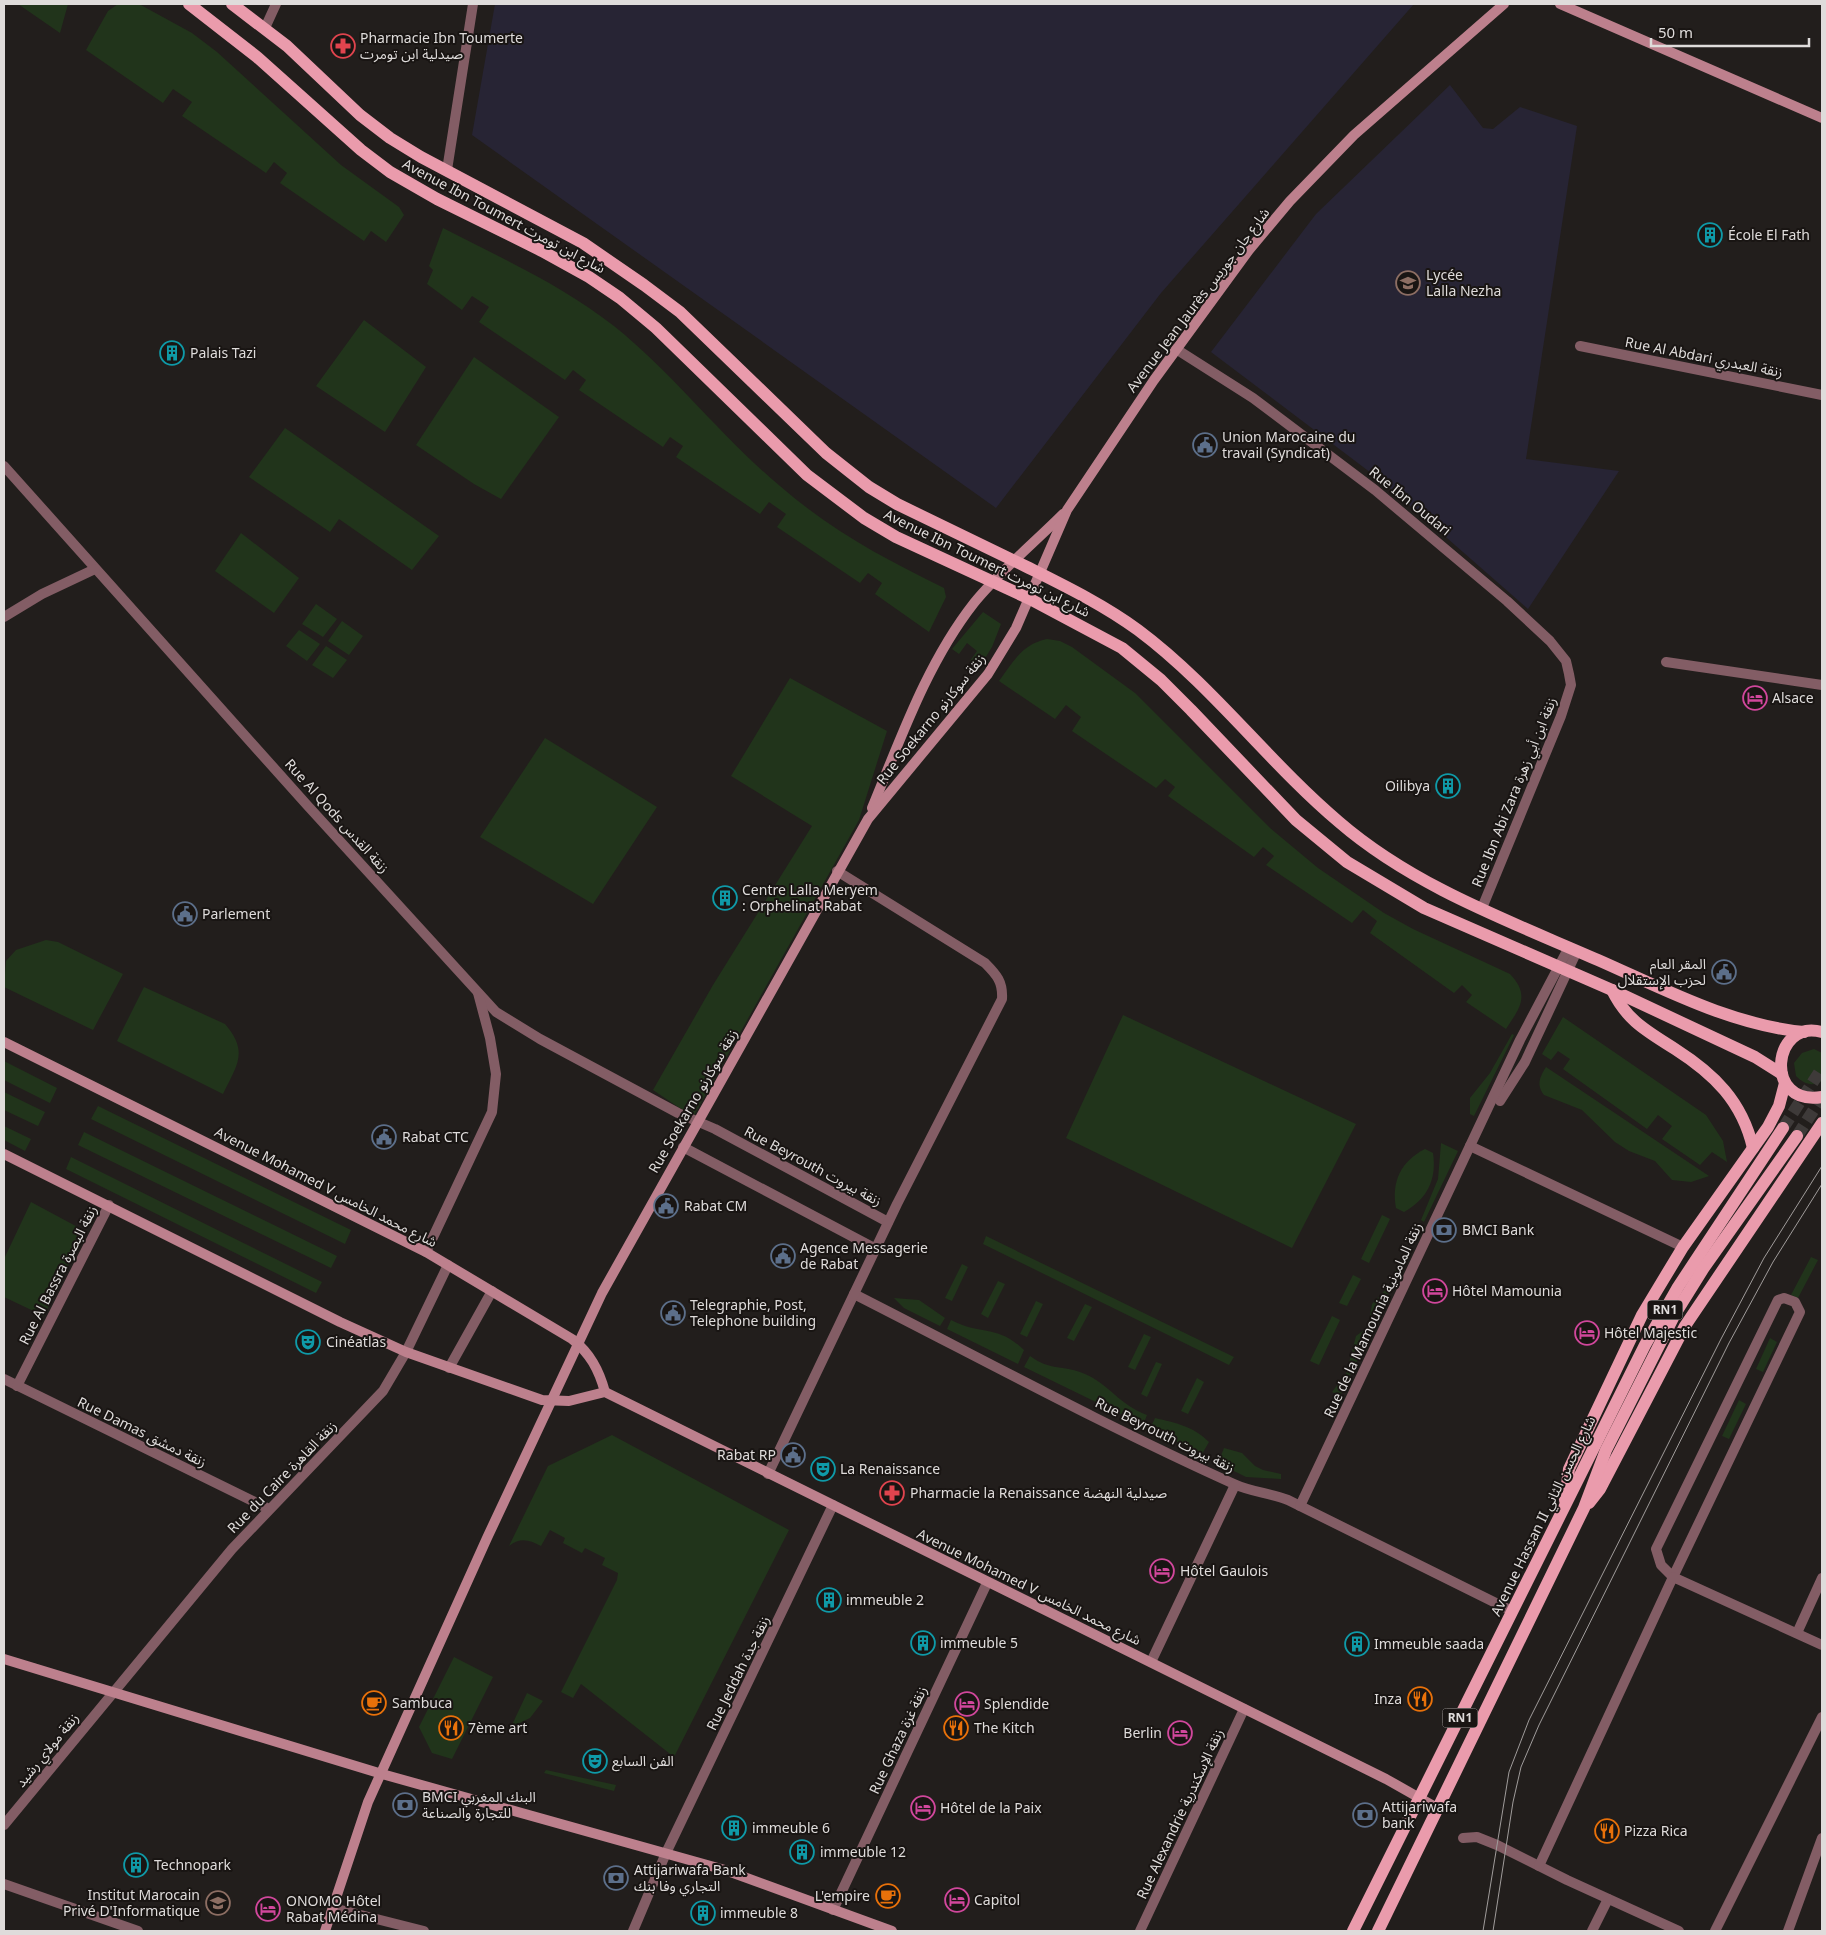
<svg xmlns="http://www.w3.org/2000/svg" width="1826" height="1935" viewBox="0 0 1826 1935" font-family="'Noto Sans','Noto Sans Arabic',sans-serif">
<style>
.education{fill:#272434}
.green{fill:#21341b}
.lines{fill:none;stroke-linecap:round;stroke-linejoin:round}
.primary-tunnel{stroke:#3e3a39;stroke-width:12;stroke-dasharray:12 6;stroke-linecap:butt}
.street{stroke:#835d65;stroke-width:10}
.secondary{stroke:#bd808d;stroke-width:10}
.primary{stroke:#ea9bac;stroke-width:12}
.tram{stroke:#a09c9b;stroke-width:1}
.labels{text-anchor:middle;stroke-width:4;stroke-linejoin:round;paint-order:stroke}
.shield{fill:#191513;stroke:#a4a09f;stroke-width:1}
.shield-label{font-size:12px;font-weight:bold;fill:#dfdcdb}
.poi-label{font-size:14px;fill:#dfdcdb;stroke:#191513;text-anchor:start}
.street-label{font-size:14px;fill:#dfdcdb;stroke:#191513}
</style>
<rect width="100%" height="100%" fill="#221e1c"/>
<g class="education">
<path d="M495 4H1414L1161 293 996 508 472 135Z"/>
<path d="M1450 85 1483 128 1493 129 1520 107 1577 126 1526 459 1619 471 1528 609 1383 482 1211 352 1316 214Z"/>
</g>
<g class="green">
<path d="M18 4H68L60 33Z"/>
<path d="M118 4H139L192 33 217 52 341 165 399 207 404 215 386 242 371 231 364 241 280 183 287 173 274 162 266 173 182 116 192 102 173 89 163 103 86 50 108 11Z"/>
<path d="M443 228C501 258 562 285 614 326 674 374 721 437 780 486 832 531 883 558 944 588L946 597 929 632 875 594 882 583 868 573 860 583 777 527 786 514 769 502 760 514 676 457 683 446 670 437 663 447 579 390 586 380 573 370 565 380 479 322 489 307 472 296 462 310 427 284 433 270 429 266Z"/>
<path d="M364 320 426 367 385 432 316 386Z"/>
<path d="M474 357 559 417 501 499 474 484 416 445Z"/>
<path d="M285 428 439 536 412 570 339 519 330 532 249 477Z"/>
<path d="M241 533 299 578 274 613 215 571Z"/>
<path d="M316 604 337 619 323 637 302 624Z"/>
<path d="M983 612 1001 624 992 647 979 668 970 661 977 651 967 643 959 654 952 649Z"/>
<path d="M342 621 363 636 349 655 328 641Z"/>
<path d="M299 630 320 644 307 661 286 646Z"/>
<path d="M1047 639 1060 641 1072 647 1135 693 1270 828 1318 868 1384 913 1413 929 1510 974C1531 996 1519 1009 1506 1029L1466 1002 1472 995 1462 985 1454 993 1370 933 1377 921 1363 910 1352 923 1266 865 1274 856 1263 847 1254 857 1168 796 1175 787 1165 779 1156 788 1072 731 1081 717 1066 705 1055 719 999 681C1013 662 1022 644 1047 639Z"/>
<path d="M326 646 347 660 333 678 312 665Z"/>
<path d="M790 678 887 731 859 820 693 1117 653 1090 713 985 812 826 731 776Z"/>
<path d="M545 738 657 807 593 904 480 837Z"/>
<path d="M46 940 58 942 123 974 93 1030 4 987 6 961 16 950Z"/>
<path d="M144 987 225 1024C249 1052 237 1065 223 1094L117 1041Z"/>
<path d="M1123 1015 1356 1124 1292 1248 1066 1138Z"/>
<path d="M1563 1017 1706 1115 1723 1141 1727 1162 1712 1152 1700 1165 1662 1139 1672 1126 1658 1115 1647 1129 1563 1069 1570 1059 1558 1051 1551 1060 1542 1054Z"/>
<path d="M1512 1034 1514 1035 1474 1116 1470 1114V1098L1490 1073Z"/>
<path d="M1814 1049 1822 1053V1081C1812 1087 1804 1084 1796 1076L1794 1063 1802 1053Z"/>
<path d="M4 1061 57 1088 50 1103 4 1080Z"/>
<path d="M1546 1067 1709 1176 1691 1182 1672 1180 1655 1161 1629 1151 1615 1142 1582 1110 1544 1095C1536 1084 1540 1077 1546 1067Z"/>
<path d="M4 1092 45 1112 38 1126 4 1110Z"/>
<path d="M98 1106 351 1230 345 1244 91 1119Z"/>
<path d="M4 1126 31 1139 25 1151 4 1140Z"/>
<path d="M84 1132 337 1256 331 1268 78 1145Z"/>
<path d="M1441 1143 1458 1151 1424 1222 1421 1220 1438 1179Z"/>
<path d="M1425 1149 1433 1153C1437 1180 1427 1199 1404 1212L1396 1208C1391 1182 1401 1161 1425 1149Z"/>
<path d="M71 1157 322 1282 316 1293 66 1169Z"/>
<path d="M31 1202 85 1231 44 1316 4 1297V1259Z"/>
<path d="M1382 1215 1390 1219 1369 1263 1361 1259Z"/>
<path d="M986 1236 1234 1357 1229 1365 983 1244Z"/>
<path d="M1811 1257 1818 1260 1798 1298 1791 1295Z"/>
<path d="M1399 1262 1403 1264 1375 1322 1370 1316 1372 1304 1390 1285Z"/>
<path d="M962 1264 968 1267 952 1301 945 1298Z"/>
<path d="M1353 1275 1361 1279 1347 1306 1339 1303Z"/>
<path d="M998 1281 1005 1284 988 1318 981 1314Z"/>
<path d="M894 1298 919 1300 945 1318 940 1326 904 1308Z"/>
<path d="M1036 1301 1043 1304 1027 1337 1020 1334Z"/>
<path d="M1085 1304 1092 1307 1074 1341 1067 1338Z"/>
<path d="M1332 1316 1340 1320 1319 1365 1310 1361Z"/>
<path d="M951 1320C982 1336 997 1324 1024 1350L1018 1364 947 1329Z"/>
<path d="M1367 1328 1372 1330 1340 1396 1332 1392 1346 1374 1356 1336Z"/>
<path d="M1144 1334 1151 1337 1135 1370 1128 1367Z"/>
<path d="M1770 1338 1777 1342 1763 1372 1756 1369Z"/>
<path d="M1030 1356C1050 1371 1065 1365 1085 1374 1109 1384 1119 1405 1147 1415L1143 1425 1024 1367Z"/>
<path d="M1156 1362 1162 1364 1147 1397 1141 1394Z"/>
<path d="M1197 1378 1204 1382 1188 1414 1181 1411Z"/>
<path d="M1739 1400 1746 1404 1729 1439 1722 1436Z"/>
<path d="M1155 1418C1176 1423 1193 1426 1209 1442L1202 1454 1150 1429Z"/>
<path d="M612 1435 789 1530 674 1757 581 1684 573 1698 561 1692 617 1580 618 1573 602 1565 605 1558 585 1548 582 1553 563 1543 565 1538 550 1530 541 1546C529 1540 521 1537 509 1546L548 1466Z"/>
<path d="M1224 1448 1242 1453 1255 1466 1263 1470 1281 1474V1479L1246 1477 1218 1463Z"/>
<path d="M454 1657 493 1677 452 1759 432 1753 419 1727Z"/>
<path d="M527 1693 543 1701 530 1718 511 1727Z"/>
<path d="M546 1770 616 1785 614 1791 544 1773Z"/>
</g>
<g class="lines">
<g class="primary-tunnel">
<path d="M1783 1128 1822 1068"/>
<path d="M1797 1136 1822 1097"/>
</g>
<g class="street">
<path d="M265 28 276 4"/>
<path d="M447 170 473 4"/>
<path d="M1580 346 1822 395"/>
<path d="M1176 349 1253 398 1375 490 1507 601 1550 641 1566 661 1569 674 1571 685 1561 716 1482 908"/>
<path d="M4 466 307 805 496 1012 540 1039 678 1113 715 1129 888 1222"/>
<path d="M4 617 42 594 95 569"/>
<path d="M1666 662 1822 685"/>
<path d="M1500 1101 1525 1062 1577 951"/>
<path d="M1470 1146 1683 1247"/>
<path d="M683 1147 876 1249"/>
<path d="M426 1252 492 1112 496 1074 490 1038 478 993"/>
<path d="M854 1294C980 1358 1105 1426 1234 1484 1251 1492 1270 1493 1288 1500L1512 1611"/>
<path d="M1784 1298 1795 1302 1800 1312 1673 1577 1661 1565 1656 1549 1778 1300Z"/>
<path d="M449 1368 492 1291"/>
<path d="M4 1379 269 1509"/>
<path d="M17 1386 109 1205"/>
<path d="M768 1474 897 1204 1002 999C1003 982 997 975 985 963L837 871"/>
<path d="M1300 1506 1520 1040 1569 947"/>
<path d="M1797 1633 1822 1578"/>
<path d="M1151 1662 1235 1485"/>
<path d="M4 1825 232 1549 383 1391 406 1352 448 1265"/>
<path d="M1463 1838 1477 1837 1497 1845 1567 1880 1679 1931"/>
<path d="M1539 1866 1673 1577 1822 1645"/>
<path d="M4 1884 138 1931"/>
<path d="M333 1908 424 1931"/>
<path d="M833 1910 987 1583"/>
<path d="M633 1931 666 1853 833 1505"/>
<path d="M1140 1931 1244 1709"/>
<path d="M1592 1931 1608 1899"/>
<path d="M1715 1931 1822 1717"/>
<path d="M1788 1931 1822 1838"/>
</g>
<g class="secondary">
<path d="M1560 4 1822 118"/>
<path d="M872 808C901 738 927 663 974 603 1000 571 1034 543 1063 514"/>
<path d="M4 1042 426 1252 572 1339C590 1353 599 1370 605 1392"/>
<path d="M4 1154 340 1322 406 1352 542 1400 569 1401 605 1392 1386 1779 1439 1809"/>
<path d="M4 1659 382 1774 725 1870 892 1931"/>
<path d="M325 1931 368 1802 487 1538 602 1293 868 819 988 674 1016 628 1067 510 1154 380 1249 250 1290 201 1354 135 1504 4"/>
</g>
<g class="primary">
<path d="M189 4 257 57 361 150 390 172 437 199 542 251 589 277 620 298 656 328 807 475 864 518 896 537 1030 599 1122 648 1161 680 1191 710 1296 820 1347 862 1424 908 1612 990 1755 1057 1782 1074"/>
<path d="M232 4 287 46 360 115 390 138 421 157 583 243 644 285 680 312 826 453 869 487 897 504C940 525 983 546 1027 567 1065 586 1104 605 1138 630 1213 686 1268 762 1339 822 1413 886 1509 921 1598 960 1664 989 1731 1025 1804 1032"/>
<path d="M1612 990C1627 1021 1647 1031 1675 1049 1714 1074 1742 1101 1753 1148"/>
<path d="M1822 1032C1772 1018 1763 1107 1822 1097"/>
<path d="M1565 1500 1569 1469 1642 1315 1683 1247 1768 1127 1779 1106 1785 1083"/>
<path d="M1589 1503 1600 1489 1685 1326 1822 1123"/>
<path d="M1353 1931 1645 1345 1678 1287 1783 1128"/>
<path d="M1378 1931 1584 1508 1606 1450 1675 1314 1703 1269 1797 1136"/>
</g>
<g class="tram">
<path d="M1483 1931 1509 1772 1529 1720 1721 1339 1764 1258 1822 1166"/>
<path d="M1493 1931 1513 1802 1521 1767 1539 1725 1729 1343 1773 1262 1822 1184"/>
</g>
</g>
<defs>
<g id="pharmacy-ring" transform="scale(1.25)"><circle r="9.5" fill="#191513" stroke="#e0444e" stroke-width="1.5"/><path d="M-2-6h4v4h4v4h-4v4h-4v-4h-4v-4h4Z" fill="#e0444e"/></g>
<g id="building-ring" transform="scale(1.25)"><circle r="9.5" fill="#191513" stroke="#0f9aa8" stroke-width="1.5"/><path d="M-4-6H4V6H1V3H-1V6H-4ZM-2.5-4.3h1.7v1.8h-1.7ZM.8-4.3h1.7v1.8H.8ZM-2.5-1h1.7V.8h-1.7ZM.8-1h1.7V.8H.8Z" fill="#0f9aa8"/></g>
<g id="school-ring" transform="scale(1.25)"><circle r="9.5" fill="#191513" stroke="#8d6e63" stroke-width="1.5"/><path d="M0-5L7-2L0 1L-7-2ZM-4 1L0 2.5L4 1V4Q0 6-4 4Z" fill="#8d6e63"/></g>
<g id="civic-ring" transform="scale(1.25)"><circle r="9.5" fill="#191513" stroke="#5c6f8a" stroke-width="1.5"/><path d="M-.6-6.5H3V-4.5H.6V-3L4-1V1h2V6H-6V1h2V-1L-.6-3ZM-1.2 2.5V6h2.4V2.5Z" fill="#5c6f8a"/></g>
<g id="hotel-ring" transform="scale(1.25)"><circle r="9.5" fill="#191513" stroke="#d1479c" stroke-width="1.5"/><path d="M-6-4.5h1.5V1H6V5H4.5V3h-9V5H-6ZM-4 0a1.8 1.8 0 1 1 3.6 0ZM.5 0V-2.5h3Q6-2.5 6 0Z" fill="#d1479c"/></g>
<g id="bank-ring" transform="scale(1.25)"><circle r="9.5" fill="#191513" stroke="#5c6f8a" stroke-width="1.5"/><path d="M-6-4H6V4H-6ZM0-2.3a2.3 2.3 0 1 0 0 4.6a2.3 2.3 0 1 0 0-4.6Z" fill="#5c6f8a"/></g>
<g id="theatre-ring" transform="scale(1.25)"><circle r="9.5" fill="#191513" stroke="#0f9aa8" stroke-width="1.5"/><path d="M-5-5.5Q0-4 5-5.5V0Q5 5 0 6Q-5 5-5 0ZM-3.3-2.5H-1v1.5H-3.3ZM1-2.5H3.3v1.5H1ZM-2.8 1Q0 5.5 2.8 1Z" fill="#0f9aa8"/></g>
<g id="restaurant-ring" transform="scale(1.25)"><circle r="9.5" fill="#191513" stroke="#e8710a" stroke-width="1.5"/><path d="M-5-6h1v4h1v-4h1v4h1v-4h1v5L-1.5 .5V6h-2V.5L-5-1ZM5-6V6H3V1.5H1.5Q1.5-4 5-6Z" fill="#e8710a"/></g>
<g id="cafe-ring" transform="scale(1.25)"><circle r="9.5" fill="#191513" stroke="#e8710a" stroke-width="1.5"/><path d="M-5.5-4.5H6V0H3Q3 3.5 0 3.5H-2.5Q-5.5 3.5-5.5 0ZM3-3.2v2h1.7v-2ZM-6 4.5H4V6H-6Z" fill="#e8710a"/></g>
</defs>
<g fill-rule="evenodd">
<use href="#pharmacy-ring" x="343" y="46"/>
<use href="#building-ring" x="1710" y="235"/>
<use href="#school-ring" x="1408" y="283"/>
<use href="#building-ring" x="172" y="353"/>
<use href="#civic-ring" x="1205" y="445"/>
<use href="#hotel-ring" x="1755" y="698"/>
<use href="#building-ring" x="1448" y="786"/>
<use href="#building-ring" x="725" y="898"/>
<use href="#civic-ring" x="185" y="914"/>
<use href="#civic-ring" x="1724" y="972"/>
<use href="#civic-ring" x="384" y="1137"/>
<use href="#civic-ring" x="666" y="1206"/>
<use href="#bank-ring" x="1444" y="1230"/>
<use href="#civic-ring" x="783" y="1256"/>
<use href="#hotel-ring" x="1435" y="1291"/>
<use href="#civic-ring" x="673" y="1313"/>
<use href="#hotel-ring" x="1587" y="1333"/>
<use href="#theatre-ring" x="308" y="1342"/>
<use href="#civic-ring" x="793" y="1455"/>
<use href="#theatre-ring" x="823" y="1469"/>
<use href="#pharmacy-ring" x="892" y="1493"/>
<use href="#hotel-ring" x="1162" y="1571"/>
<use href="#building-ring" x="829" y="1600"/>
<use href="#building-ring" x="923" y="1643"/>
<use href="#building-ring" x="1357" y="1644"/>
<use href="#restaurant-ring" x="1420" y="1699"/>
<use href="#cafe-ring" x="374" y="1703"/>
<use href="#hotel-ring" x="967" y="1704"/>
<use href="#restaurant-ring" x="451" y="1728"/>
<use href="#restaurant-ring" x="956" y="1728"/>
<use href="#hotel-ring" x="1180" y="1733"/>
<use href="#theatre-ring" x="595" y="1761"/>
<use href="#bank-ring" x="405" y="1805"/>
<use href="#hotel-ring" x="923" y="1808"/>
<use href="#bank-ring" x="1365" y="1815"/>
<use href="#building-ring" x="734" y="1828"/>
<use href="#restaurant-ring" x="1607" y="1831"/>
<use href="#building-ring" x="802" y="1852"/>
<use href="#building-ring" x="136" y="1865"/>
<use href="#bank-ring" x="616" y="1878"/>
<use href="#cafe-ring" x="888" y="1896"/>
<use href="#hotel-ring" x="957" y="1900"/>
<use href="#school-ring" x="218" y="1903"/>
<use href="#hotel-ring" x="268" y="1909"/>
<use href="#building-ring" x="703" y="1913"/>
</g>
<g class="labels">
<g class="shield">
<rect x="1647.5" y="1300.5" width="35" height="19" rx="4"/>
<rect x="1442.5" y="1708.5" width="35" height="19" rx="4"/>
</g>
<g class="shield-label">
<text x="1665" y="1314">RN1</text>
<text x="1460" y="1722">RN1</text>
</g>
<g class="poi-label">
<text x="360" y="43">Pharmacie Ibn Toumerte<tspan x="360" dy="16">صيدلية ابن تومرت</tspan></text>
<text x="1728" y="240">École El Fath</text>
<text x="1426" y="280">Lycée<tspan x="1426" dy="16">Lalla Nezha</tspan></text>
<text x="190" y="358">Palais Tazi</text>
<text x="1222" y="442">Union Marocaine du<tspan x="1222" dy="16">travail (Syndicat)</tspan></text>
<text x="1772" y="703">Alsace</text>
<text x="1430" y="791" text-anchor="end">Oilibya</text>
<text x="742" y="895">Centre Lalla Meryem<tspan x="742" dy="16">: Orphelinat Rabat</tspan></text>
<text x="202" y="919">Parlement</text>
<text x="1706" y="969" text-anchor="end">المقر العام<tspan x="1706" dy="16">لحزب الإستقلال</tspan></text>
<text x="402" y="1142">Rabat CTC</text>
<text x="684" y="1211">Rabat CM</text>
<text x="1462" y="1235">BMCI Bank</text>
<text x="800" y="1253">Agence Messagerie<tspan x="800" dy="16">de Rabat</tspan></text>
<text x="1452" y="1296">Hôtel Mamounia</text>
<text x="690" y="1310">Telegraphie, Post,<tspan x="690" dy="16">Telephone building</tspan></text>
<text x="1604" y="1338">Hôtel Majestic</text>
<text x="326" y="1347">Cinéatlas</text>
<text x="776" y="1460" text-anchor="end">Rabat RP</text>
<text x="840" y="1474">La Renaissance</text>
<text x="910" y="1498">Pharmacie la Renaissance صيدلية النهضة</text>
<text x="1180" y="1576">Hôtel Gaulois</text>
<text x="846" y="1605">immeuble 2</text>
<text x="940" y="1648">immeuble 5</text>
<text x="1374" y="1649">Immeuble saada</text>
<text x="1402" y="1704" text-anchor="end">Inza</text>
<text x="392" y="1708">Sambuca</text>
<text x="984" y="1709">Splendide</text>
<text x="468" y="1733">7ème art</text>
<text x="974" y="1733">The Kitch</text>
<text x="1162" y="1738" text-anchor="end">Berlin</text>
<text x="612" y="1766">الفن السابع</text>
<text x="422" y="1802">BMCI البنك المغربي<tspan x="422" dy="16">للتجارة والصناعة</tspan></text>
<text x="1382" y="1812">Attijariwafa<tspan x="1382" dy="16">bank</tspan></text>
<text x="940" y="1813">Hôtel de la Paix</text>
<text x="752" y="1833">immeuble 6</text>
<text x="1624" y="1836">Pizza Rica</text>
<text x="820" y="1857">immeuble 12</text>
<text x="154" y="1870">Technopark</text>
<text x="634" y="1875">Attijariwafa Bank<tspan x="634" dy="16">التجاري وفا بنك</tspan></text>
<text x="200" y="1900" text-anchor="end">Institut Marocain<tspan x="200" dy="16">Privé D'Informatique</tspan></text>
<text x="870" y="1901" text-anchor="end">L'empire</text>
<text x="974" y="1905">Capitol</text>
<text x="286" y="1906">ONOMO Hôtel<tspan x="286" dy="16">Rabat Médina</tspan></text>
<text x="720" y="1918">immeuble 8</text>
</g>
<g class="street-label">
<text transform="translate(504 216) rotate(28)" y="5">Avenue Ibn Toumert شارع ابن تومرت</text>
<text transform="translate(1198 300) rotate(-53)" y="5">Avenue Jean Jaurès شارع جان جوريس</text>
<text transform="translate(1704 357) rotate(11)" y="5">Rue Al Abdari زنقة العبدري</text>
<text transform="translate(1410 501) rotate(39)" y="5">Rue Ibn Oudari</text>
<text transform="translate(987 563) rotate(26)" y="5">Avenue Ibn Toumert شارع ابن تومرت</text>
<text transform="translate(931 719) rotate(-51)" y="5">Rue Soekarno زنقة سوكارنو</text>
<text transform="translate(1514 792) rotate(-68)" y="5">Rue Ibn Abi Zara زنقة ابن أبي زهرة</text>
<text transform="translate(337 816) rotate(48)" y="5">Rue Al Qods زنقة القدس</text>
<text transform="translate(693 1101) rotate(-60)" y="5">Rue Soekarno زنقة سوكارنو</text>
<text transform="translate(813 1166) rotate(28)" y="5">Rue Beyrouth زنقة بيروت</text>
<text transform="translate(326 1187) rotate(27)" y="5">Avenue Mohamed V شارع محمد الخامس</text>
<text transform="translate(58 1275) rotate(-63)" y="5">Rue Al Bassra زنقة البصرة</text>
<text transform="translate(1373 1320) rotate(-65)" y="5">Rue de la Mamounia زنقة المامونية</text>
<text transform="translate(142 1432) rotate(26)" y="5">Rue Damas زنقة دمشق</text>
<text transform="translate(1165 1435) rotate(26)" y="5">Rue Beyrouth زنقة بيروت</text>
<text transform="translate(282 1477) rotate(-46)" y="5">Rue du Caire زنقة القاهرة</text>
<text transform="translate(1543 1516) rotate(-64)" y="5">Avenue Hassan II شارع الحسن الثاني</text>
<text transform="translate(1029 1587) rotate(26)" y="5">Avenue Mohamed V شارع محمد الخامس</text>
<text transform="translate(738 1673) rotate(-64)" y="5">Rue Jeddah زنقة جدة</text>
<text transform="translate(898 1740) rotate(-65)" y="5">Rue Ghaza زنقة غزة</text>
<text transform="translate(47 1750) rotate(-51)" y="5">زنقة مولاي رشيد</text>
<text transform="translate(1180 1814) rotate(-65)" y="5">Rue Alexandrie زنقة الإسكندرية</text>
</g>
</g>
<rect width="1826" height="1935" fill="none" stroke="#dfdcdb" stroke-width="10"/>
<path d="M1651 38v8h158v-8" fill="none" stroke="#dfdcdb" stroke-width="2.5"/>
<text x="1658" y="38" font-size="15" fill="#dfdcdb" stroke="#191513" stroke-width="4" paint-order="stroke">50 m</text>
</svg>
